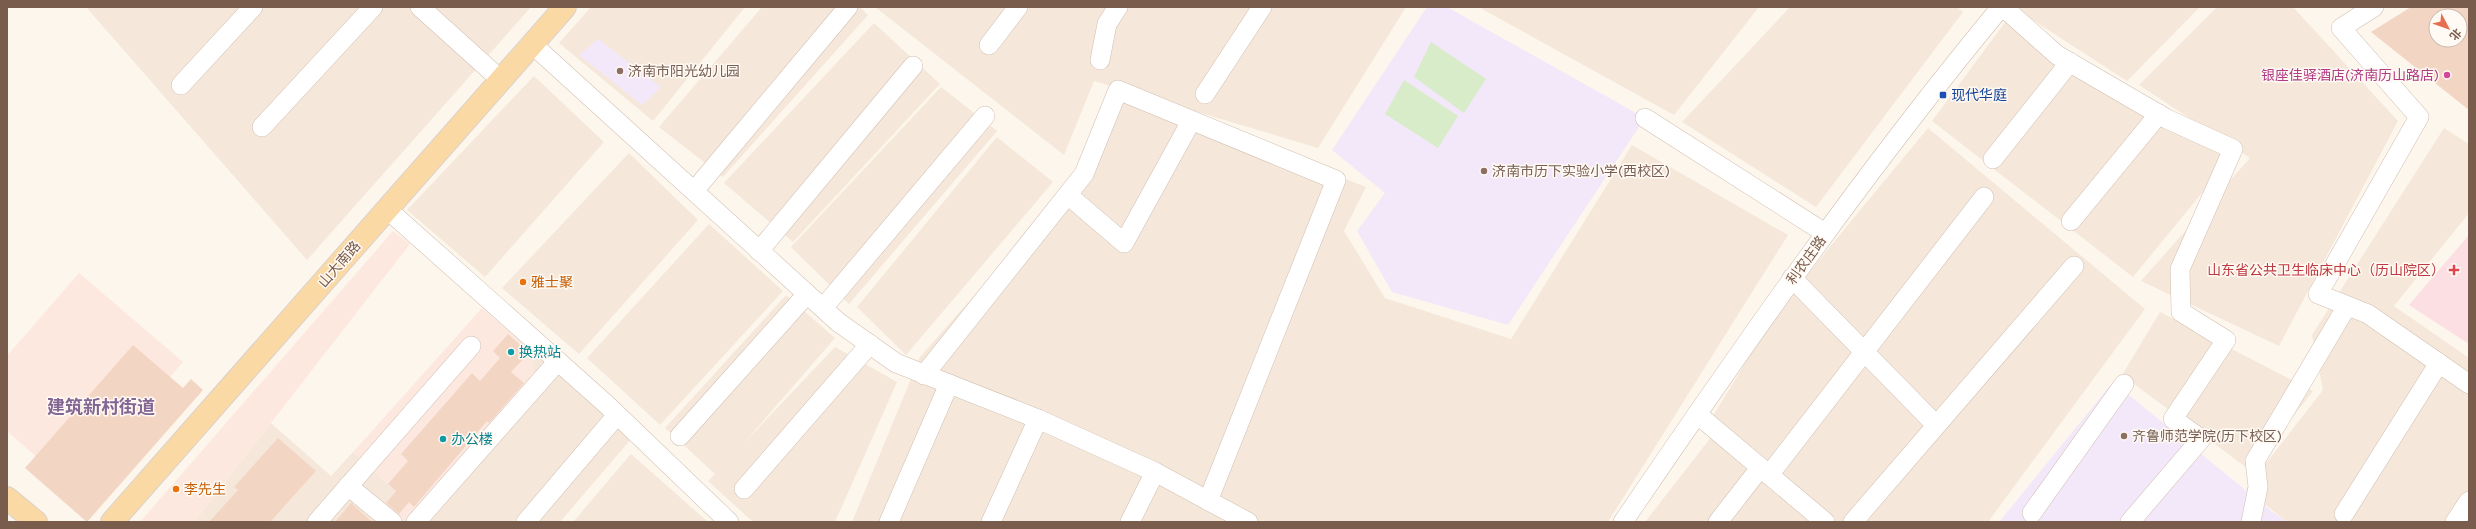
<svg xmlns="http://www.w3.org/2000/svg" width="2476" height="529" viewBox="0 0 2476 529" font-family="Karla,'Noto Sans SC',sans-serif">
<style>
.residential{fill:#f5e8da}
.commercial{fill:#fde8e0}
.education{fill:#f3e8fa}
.medical{fill:#fbdfe3}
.green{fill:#d8ecc9}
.building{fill:#f3d5c3;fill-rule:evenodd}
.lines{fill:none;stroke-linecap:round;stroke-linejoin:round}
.minor-casing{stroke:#d1beb0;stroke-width:20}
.major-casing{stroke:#dad1cd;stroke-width:24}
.minor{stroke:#fff;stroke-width:19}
.major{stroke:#fbd9a5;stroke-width:22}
.education-dot{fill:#8d6e63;stroke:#fffaf3;stroke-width:1.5}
.hotel-dot{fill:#d1479c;stroke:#fffaf3;stroke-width:1.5}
.transit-dot{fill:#1a4fb4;stroke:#fffaf3;stroke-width:1.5}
.health-dot{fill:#e0444e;stroke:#fffaf3;stroke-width:1.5}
.food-dot{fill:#e8710a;stroke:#fffaf3;stroke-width:1.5}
.culture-dot{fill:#0f9aa8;stroke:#fffaf3;stroke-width:1.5}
.labels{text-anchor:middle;stroke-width:3;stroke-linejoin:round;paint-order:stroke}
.education-label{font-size:14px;fill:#785e54;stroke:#fffaf3;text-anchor:start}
.hotel-label{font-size:14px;fill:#b23c85;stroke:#fffaf3;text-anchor:end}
.transit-label{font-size:14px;fill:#164399;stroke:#fffaf3;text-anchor:start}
.street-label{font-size:14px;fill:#7a5c4d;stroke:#fffaf3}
.health-label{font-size:14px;fill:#be3a42;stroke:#fffaf3;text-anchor:end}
.food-label{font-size:14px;fill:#c56008;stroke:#fffaf3;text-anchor:start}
.culture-label{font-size:14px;fill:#0d838f;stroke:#fffaf3;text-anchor:start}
.district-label{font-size:18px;font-weight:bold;fill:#846695;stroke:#fffaf3}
</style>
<rect width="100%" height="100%" fill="#fdf6ec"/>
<g class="residential">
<path d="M86 7H531L307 260Z"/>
<path d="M591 7H745L653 121 559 43Z"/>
<path d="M762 7H860L868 15 723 177 659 127Z"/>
<path d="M875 7H1406L1318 148 1094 81 1064 155Z"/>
<path d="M1483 7H1759L1674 115 1482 9Z"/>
<path d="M1790 7H1957L1963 12 1816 207 1682 122Z"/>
<path d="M2022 7H2200L2127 81 2019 11Z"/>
<path d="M2217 7H2293L2398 121 2279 346 2141 281 2250 158 2139 85Z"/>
<path d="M2006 21 2229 160 2133 277 1932 121Z"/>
<path d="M874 23 940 84 793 242 724 183Z"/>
<path d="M534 76 604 142 485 277 407 210Z"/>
<path d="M941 87 997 131 849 304 791 247Z"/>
<path d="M1107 95 1250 142 1366 187 1344 231 1385 298 1511 339 1632 145 1788 235 1608 522H852L920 357 1072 184Z"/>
<path d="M1928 128 2145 309 1988 522H1827L1708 424 1777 311Z"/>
<path d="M2444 128 2469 144V213L2394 306 2469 358V522H2287L2246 489 2323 390 2312 335Z"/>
<path d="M997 137 1053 182 906 355 857 307Z"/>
<path d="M629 153 698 220 579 354 502 288Z"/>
<path d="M709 224 783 291 660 425 587 358Z"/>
<path d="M786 295 835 338 744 443 835 347 897 382 835 522H753L708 481 715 474 665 428Z"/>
<path d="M2160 312 2313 391 2251 471 2122 375Z"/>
<path d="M531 351 631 439 560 522H423L536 395Z"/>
<path d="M271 423 331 476 353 452 396 491 385 505 405 522H194Z"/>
<path d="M1712 436 1811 522H1645Z"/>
<path d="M631 454 708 522H573Z"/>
</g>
<g class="commercial">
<path d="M393 231 410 244 194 522H140Z"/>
<path d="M79 273 183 362 73 489 7 431V356Z"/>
<path d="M482 308 531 351 536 394 424 522H405L385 505 396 491 353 452Z"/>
</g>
<g class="education">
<path d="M1427 7H1447L1645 118 1508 325 1392 292 1357 231 1385 193 1332 150Z"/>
<path d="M598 39 661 87 642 105 579 55Z"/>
<path d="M2113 382 2270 510 2287 522H1999Z"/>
</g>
<path class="medical" d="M2469 235V344L2409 305Z"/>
<g class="green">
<path d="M1431 42 1486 79 1464 113 1414 77Z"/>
<path d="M1404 80 1458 116 1438 148 1385 114Z"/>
</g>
<g class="building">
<path d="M2411 7H2469V110L2371 32ZM2436 16H2460V40H2436Z"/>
<path d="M508 334 529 353 511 372 524 383 489 423 487 421 414 507 409 502 399 514 386 503 396 491 388 484 408 461 401 454 472 373 480 381 500 358 493 351Z"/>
<path d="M133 345 183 388 191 379 203 390 87 522 25 468Z"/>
<path d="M278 438 316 471 270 522H209L238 490 234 487Z"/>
<path d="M351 503 371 521 375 522H335Z"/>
</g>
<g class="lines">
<g class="minor-casing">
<g id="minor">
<path d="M420 7 501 80"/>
<path d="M2003 7 2057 55 2167 119 2233 149 2180 269 2181 312 2226 340 2173 419 2201 439 2130 522"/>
<path d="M2374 7 2341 28 2419 117 2318 294 2368 314 2469 384"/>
<path d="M532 44 838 322 896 363 1038 419 1155 472 1248 522"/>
<path d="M989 45 1018 7"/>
<path d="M1100 60 1107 24 1118 7"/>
<path d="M181 85 253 7"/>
<path d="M1205 94 1262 7"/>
<path d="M1645 118 1825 233"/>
<path d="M262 127 373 7"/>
<path d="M1993 159 2070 62"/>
<path d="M694 191 848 7"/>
<path d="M1068 195 1124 243 1189 125"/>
<path d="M387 209 606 404 729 522"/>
<path d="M2071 221 2159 114"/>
<path d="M759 251 913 66"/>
<path d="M1792 278 1936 425"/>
<path d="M823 308 985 116"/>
<path d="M924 375 1084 174 1118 90 1336 180 1208 501"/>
<path d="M1697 414 1825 522"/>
<path d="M680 436 807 294"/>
<path d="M1769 475 1984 197"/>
<path d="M348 486 392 522"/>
<path d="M744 489 870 344"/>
<path d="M2032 513 2124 384"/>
<path d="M2344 514 2439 363"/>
<path d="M317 522 471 346"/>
<path d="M416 522 558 361"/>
<path d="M526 522 617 415"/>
<path d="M889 522 949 384"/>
<path d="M991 522 1038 419"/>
<path d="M1130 522 1155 472"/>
<path d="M1623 522C1743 346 1865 171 2001 7"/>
<path d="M1718 522 1760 468"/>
<path d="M1853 522 2074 266"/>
<path d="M2251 522 2258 487 2255 461 2347 306"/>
<path d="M2455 522 2469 501"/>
</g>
</g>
<g class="major-casing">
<g id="major">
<path d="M7 498 36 522"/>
<path d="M112 522 565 7"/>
</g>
</g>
<use href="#minor" class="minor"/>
<use href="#major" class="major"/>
</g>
<g class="education-dot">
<circle cx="620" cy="71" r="4"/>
<circle cx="1484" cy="171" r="4"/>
<circle cx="2124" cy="436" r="4"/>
</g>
<circle class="hotel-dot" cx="2447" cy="75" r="4"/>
<rect class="transit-dot" x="1939" y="91" width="8" height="8" rx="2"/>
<path class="health-dot" d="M2452 264h4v4h4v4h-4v4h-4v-4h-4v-4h4z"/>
<g class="food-dot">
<circle cx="523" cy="282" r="4"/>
<circle cx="176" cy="489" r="4"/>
</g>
<g class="culture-dot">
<circle cx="511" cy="352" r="4"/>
<circle cx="443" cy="439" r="4"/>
</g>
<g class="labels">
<g class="education-label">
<text x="628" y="76">济南市阳光幼儿园</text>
<text x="1492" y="176">济南市历下实验小学(西校区)</text>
<text x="2132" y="441">齐鲁师范学院(历下校区)</text>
</g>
<g class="hotel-label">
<text x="2439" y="80">银座佳驿酒店(济南历山路店)</text>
</g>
<g class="transit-label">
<text x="1951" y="100">现代华庭</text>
</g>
<g class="street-label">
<text transform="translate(1806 260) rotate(-54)" y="5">利农庄路</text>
<text transform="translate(339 264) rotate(-49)" y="5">山大南路</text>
</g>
<g class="health-label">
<text x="2445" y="275">山东省公共卫生临床中心（历山院区）</text>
</g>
<g class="food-label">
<text x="531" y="287">雅士聚</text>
<text x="184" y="494">李先生</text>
</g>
<g class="culture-label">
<text x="519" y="357">换热站</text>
<text x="451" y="444">办公楼</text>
</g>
<g class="district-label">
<text x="101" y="413">建筑新村街道</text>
</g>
</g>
<rect width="2476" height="529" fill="none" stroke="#7a5c4d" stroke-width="16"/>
<g transform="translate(2448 28) rotate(131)"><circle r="19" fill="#fffaf3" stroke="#cabbb1"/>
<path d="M0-3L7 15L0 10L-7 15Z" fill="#e76f51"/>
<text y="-6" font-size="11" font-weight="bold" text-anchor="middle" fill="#7a5c4d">北</text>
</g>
</svg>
